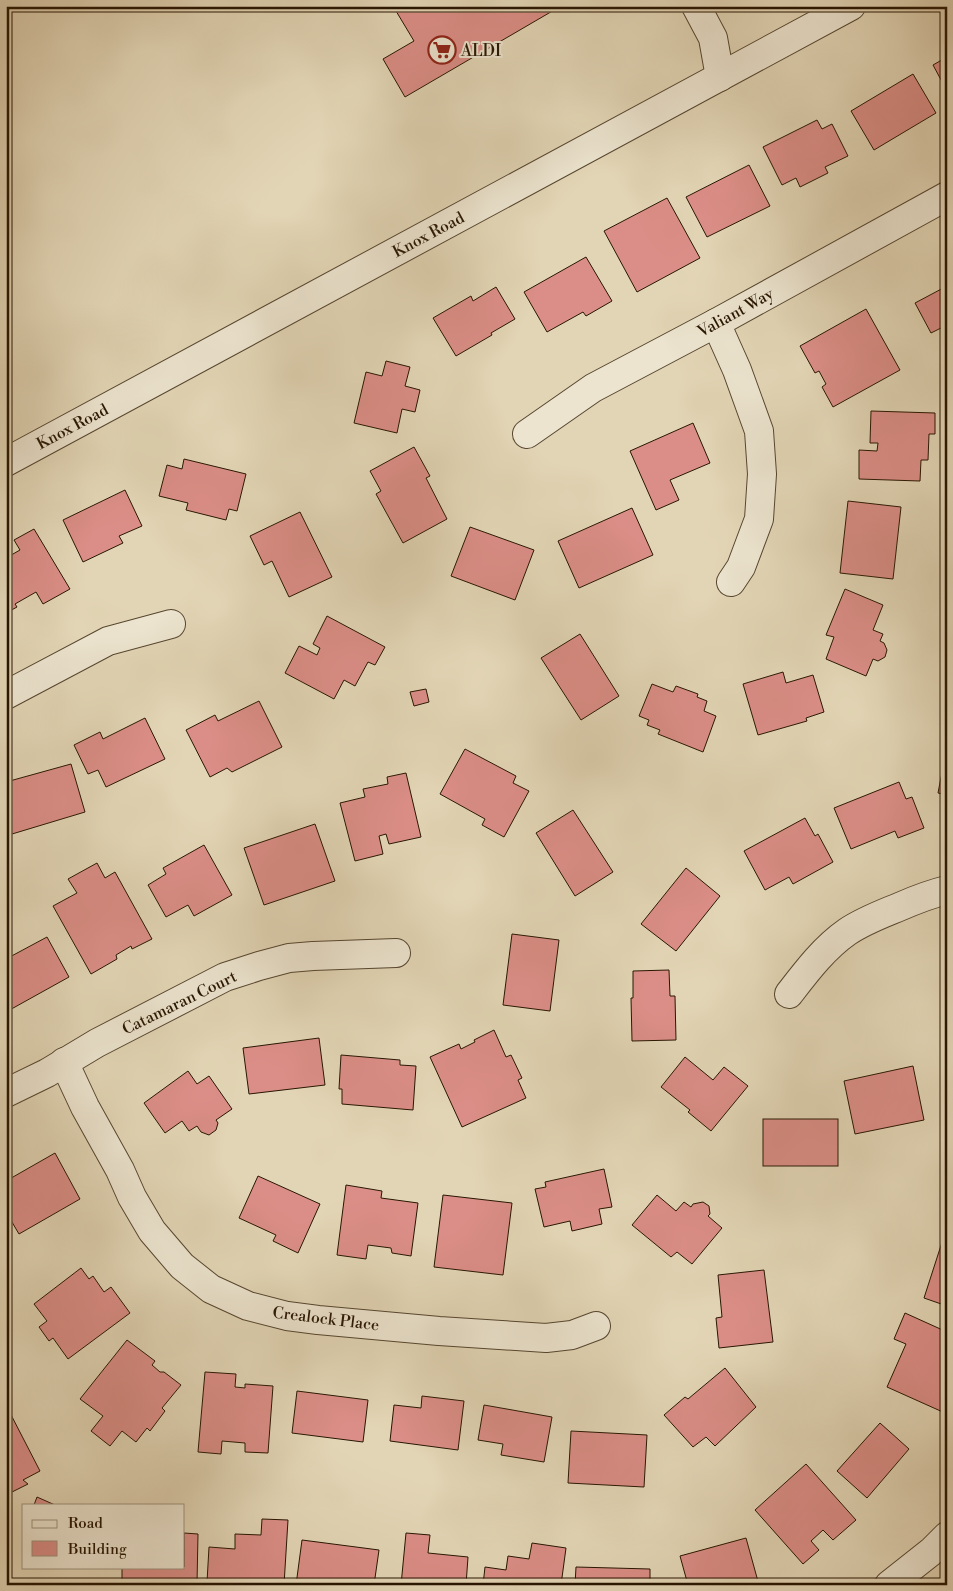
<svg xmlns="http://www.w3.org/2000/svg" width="953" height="1591" viewBox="0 0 953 1591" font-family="'Libre Bodoni',serif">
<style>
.building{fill:#db8e87;stroke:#281602}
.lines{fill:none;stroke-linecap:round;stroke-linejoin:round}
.minor-casing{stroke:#56462f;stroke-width:30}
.minor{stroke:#ece4cf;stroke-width:28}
.labels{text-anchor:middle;stroke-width:4;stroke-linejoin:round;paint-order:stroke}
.poi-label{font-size:16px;fill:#281602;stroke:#ece4cf;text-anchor:start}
.street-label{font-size:16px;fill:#281602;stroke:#ece4cf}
</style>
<rect width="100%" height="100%" fill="#e2d5b5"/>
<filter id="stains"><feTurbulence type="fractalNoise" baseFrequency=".004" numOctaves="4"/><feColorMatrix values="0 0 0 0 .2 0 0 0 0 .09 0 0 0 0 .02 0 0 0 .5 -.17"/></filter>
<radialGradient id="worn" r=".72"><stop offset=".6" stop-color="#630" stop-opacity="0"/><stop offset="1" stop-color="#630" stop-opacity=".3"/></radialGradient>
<g class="building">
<path d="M393 6H561L405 97 383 59 414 41Z"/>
<path d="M947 57V91L933 65Z"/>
<path d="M913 74 936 113 874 150 851 111Z"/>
<path d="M817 120 822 129 832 124 848 156 825 167 828 173 800 187 796 178 782 185 763 147Z"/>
<path d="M749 165 770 206 707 237 686 197Z"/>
<path d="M667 198 700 258 637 292 604 231Z"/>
<path d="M586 257 612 301 586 316 583 312 547 332 524 292Z"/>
<path d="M947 286V325L931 333 915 303Z"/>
<path d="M496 287 515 319 491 333 492 335 456 356 433 318 471 296 473 301Z"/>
<path d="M866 309 900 370 833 407 822 387 826 384 819 371 815 373 800 346Z"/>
<path d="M386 361 410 367 405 386 420 390 415 412 402 409 397 433 354 423 366 372 382 376Z"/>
<path d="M871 411 935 413V434H929L928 460H921L920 481 859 479V450L877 451 878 443H870Z"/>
<path d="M693 423 710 463 670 480 679 500 656 510 630 451Z"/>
<path d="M414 447 430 476 426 478 447 519 403 543 376 494 381 491 370 471Z"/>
<path d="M184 459 246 474 237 511 229 509 226 520 186 510 188 503 159 496 167 465 182 469Z"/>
<path d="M125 490 142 526 119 536 123 543 83 562 63 520Z"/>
<path d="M848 501 901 507 893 579 840 573Z"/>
<path d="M632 508 653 555 579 588 558 541Z"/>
<path d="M300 512 332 577 289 597 272 561 264 565 250 536Z"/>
<path d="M470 527 534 550 515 600 451 576Z"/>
<path d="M34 529 70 589 43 604 36 592 15 604 17 607 6 613V558L20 550 14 540Z"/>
<path d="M845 589 883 605 873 630 883 634 880 641 884 643 887 650 885 657 878 661 873 659 866 676 826 659 834 637 826 635Z"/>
<path d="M327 616 385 647 375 665 368 662 355 686 344 680 334 699 285 673 299 646 317 655 320 648 313 644Z"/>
<path d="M580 634 619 696 581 720 541 658Z"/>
<path d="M783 672 786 683 813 675 824 712 806 718 807 721 758 735 743 684Z"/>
<path d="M652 684 673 692 676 686 698 694 697 697 707 701 704 711 716 716 703 752 658 734 660 730 647 725 649 720 639 716Z"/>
<path d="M426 689 429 702 414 706 410 692Z"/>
<path d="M259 701 282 747 232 772 227 768 210 777 186 730 215 715 218 721Z"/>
<path d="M145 718 165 759 106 787 98 770 88 774 74 745 100 732 103 739Z"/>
<path d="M465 749 516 776 513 783 529 791 504 837 482 825 485 819 440 794Z"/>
<path d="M71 764 85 812 12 834 6 814V782Z"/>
<path d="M943 767 947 768V795L938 793Z"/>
<path d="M406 773 421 837 389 844 386 834 379 836 383 854 355 861 340 803 365 797 363 789 388 784 387 777Z"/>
<path d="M899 782 906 799 912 797 924 828 898 838 895 831 851 849 834 808Z"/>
<path d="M573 810 613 872 575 896 536 833Z"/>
<path d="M805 818 815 836 818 834 833 862 793 884 789 877 765 890 744 851Z"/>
<path d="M315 824 335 881 264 905 244 848Z"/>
<path d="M204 845 232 895 194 916 188 905 166 917 148 885 166 874 163 868Z"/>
<path d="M97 863 105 878 115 872 152 939 132 949 131 946 116 955 117 959 91 974 53 906 77 893 68 879Z"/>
<path d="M686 868 720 896 676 951 641 924Z"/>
<path d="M512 934 559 940 550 1011 503 1005Z"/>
<path d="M47 937 69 977 6 1012V964L8 963 6 959Z"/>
<path d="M669 970 670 996H675L676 1040 632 1041 631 998H633V971Z"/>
<path d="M494 1030 506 1057 511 1055 522 1078 518 1080 526 1098 462 1127 430 1057 459 1044 461 1049 475 1042 474 1040Z"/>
<path d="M319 1038 325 1085 249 1094 243 1048Z"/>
<path d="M341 1055 400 1060V1065L416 1066 413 1110 342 1104V1089H339Z"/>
<path d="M685 1057 713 1080 724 1067 748 1086 711 1131 688 1112 690 1110 661 1087Z"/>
<path d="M913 1066 924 1120 855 1134 844 1081Z"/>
<path d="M188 1071 197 1084 209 1076 232 1109 216 1120 218 1123 216 1130 209 1135 201 1132 197 1126 189 1131 182 1121 165 1133 144 1103Z"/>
<rect x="763" y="1119" width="75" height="47"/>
<path d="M55 1153 80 1199 19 1234 6 1212V1181Z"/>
<path d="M604 1169 612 1207 599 1209 602 1224 572 1231 570 1221 544 1227 535 1189 546 1187 545 1182Z"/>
<path d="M258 1176 320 1204 298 1253 273 1241 276 1235 239 1218Z"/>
<path d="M346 1185 382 1191 381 1198 418 1203 411 1256 392 1253 391 1248 368 1245 366 1259 337 1255Z"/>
<path d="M443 1195 512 1203 503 1275 434 1267Z"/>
<path d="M657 1195 676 1211 684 1202 691 1207 693 1204 703 1202 709 1206 710 1214 708 1216 722 1228 692 1264 677 1252 671 1257 632 1225Z"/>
<path d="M945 1233H947V1306L924 1298Z"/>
<path d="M81 1268 89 1279 93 1276 104 1292 111 1287 130 1313 68 1359 53 1338 49 1341 39 1327 47 1321 34 1304Z"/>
<path d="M764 1270 773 1342 719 1348 716 1318 722 1317 718 1275Z"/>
<path d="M905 1313 947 1332V1410L945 1413 887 1387 906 1344 894 1339Z"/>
<path d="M127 1340 155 1361 152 1365 160 1372H164L181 1385 162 1408 165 1411 150 1431 147 1428 136 1442 122 1431 110 1446 91 1431 103 1416 80 1399Z"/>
<path d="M725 1368 756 1407 715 1446 706 1437 693 1447 664 1415 685 1397 688 1399Z"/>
<path d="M205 1372 236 1374 235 1387 245 1388V1384L273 1386 268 1453 245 1452V1443L222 1441 221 1454 198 1452Z"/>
<path d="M297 1391 368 1400 363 1442 292 1433Z"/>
<path d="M422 1396 464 1401 458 1450 390 1441 394 1405 421 1408Z"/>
<path d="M484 1405 552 1417 544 1462 501 1455 503 1444 478 1440Z"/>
<path d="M8 1409 40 1471 23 1480 28 1484 6 1495V1410Z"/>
<path d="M880 1423 909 1449 867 1498 837 1471Z"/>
<path d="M571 1431 647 1435 644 1487 568 1483Z"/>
<path d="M806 1464 856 1520 833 1540 823 1530 811 1541 819 1550 803 1564 755 1510Z"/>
<path d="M37 1497 55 1505H34Z"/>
<path d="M262 1519 288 1520 284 1585 207 1582 209 1547 235 1549V1534L261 1535Z"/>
<path d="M184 1533 198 1534 197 1583 122 1580V1567H184Z"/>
<path d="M406 1533 430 1535 428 1553 468 1557 466 1585H401Z"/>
<path d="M746 1538 759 1585H688L680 1556Z"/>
<path d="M302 1540 379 1550 374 1585H296Z"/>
<path d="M532 1543 566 1548 561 1585H483L485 1567 506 1570 508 1556 529 1559Z"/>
<path d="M576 1567 650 1569V1585H575Z"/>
</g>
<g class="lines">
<g class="minor-casing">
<g id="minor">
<path d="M696 6 713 38 720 77"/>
<path d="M716 323 737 370 759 431 762 474 759 519 741 567 731 582"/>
<path d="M527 434 593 388 716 323 947 196"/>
<path d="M6 462 851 6"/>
<path d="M6 695 108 641 171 624"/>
<path d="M789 994C806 972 824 948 847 932 863 921 882 914 899 907 915 900 930 894 947 890"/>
<path d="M64 1062 85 1107 120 1170 132 1197 152 1231 182 1266 211 1289 248 1306 287 1316 318 1320 439 1331 546 1338 572 1335 596 1326"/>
<path d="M6 1093 47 1073 97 1043 225 977 259 966 289 958 313 956 396 953"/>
<path d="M889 1585 932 1551 947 1536"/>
</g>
</g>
<use href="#minor" class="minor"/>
</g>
<defs>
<g id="supermarket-ring" transform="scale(1.4375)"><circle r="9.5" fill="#ece4cf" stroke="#8f2418" stroke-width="1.5"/><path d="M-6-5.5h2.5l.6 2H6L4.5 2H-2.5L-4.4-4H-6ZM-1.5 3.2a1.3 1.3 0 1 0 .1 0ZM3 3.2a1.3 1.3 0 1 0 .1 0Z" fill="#8f2418"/></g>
</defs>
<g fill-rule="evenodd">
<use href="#supermarket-ring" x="442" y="50"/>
</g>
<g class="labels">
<g class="poi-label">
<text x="461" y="56">ALDI</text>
</g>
<g class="street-label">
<text transform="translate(428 234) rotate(-28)" y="6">Knox Road</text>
<text transform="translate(735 312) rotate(-29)" y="6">Valiant Way</text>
<text transform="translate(72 426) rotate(-28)" y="6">Knox Road</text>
<text transform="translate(179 1002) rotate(-26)" y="6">Catamaran Court</text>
<text transform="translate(326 1318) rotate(7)" y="6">Crealock Place</text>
</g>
</g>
<rect width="953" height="1591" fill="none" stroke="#e2d5b5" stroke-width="25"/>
<rect x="8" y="8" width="938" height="1576" fill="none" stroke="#281602" stroke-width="2.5"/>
<rect x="12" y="12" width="928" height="1566" fill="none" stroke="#281602"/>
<rect x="22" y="1504" width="162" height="65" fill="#ece4cf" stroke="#9e927d"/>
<rect x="32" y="1520" width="25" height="8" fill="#ece4cf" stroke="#9e927d"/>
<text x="68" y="1528" font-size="15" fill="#281602">Road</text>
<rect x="32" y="1541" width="25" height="15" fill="#db8e87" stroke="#9e927d"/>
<text x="68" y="1554" font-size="15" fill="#281602">Building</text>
<rect width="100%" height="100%" filter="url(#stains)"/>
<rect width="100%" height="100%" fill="url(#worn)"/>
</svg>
